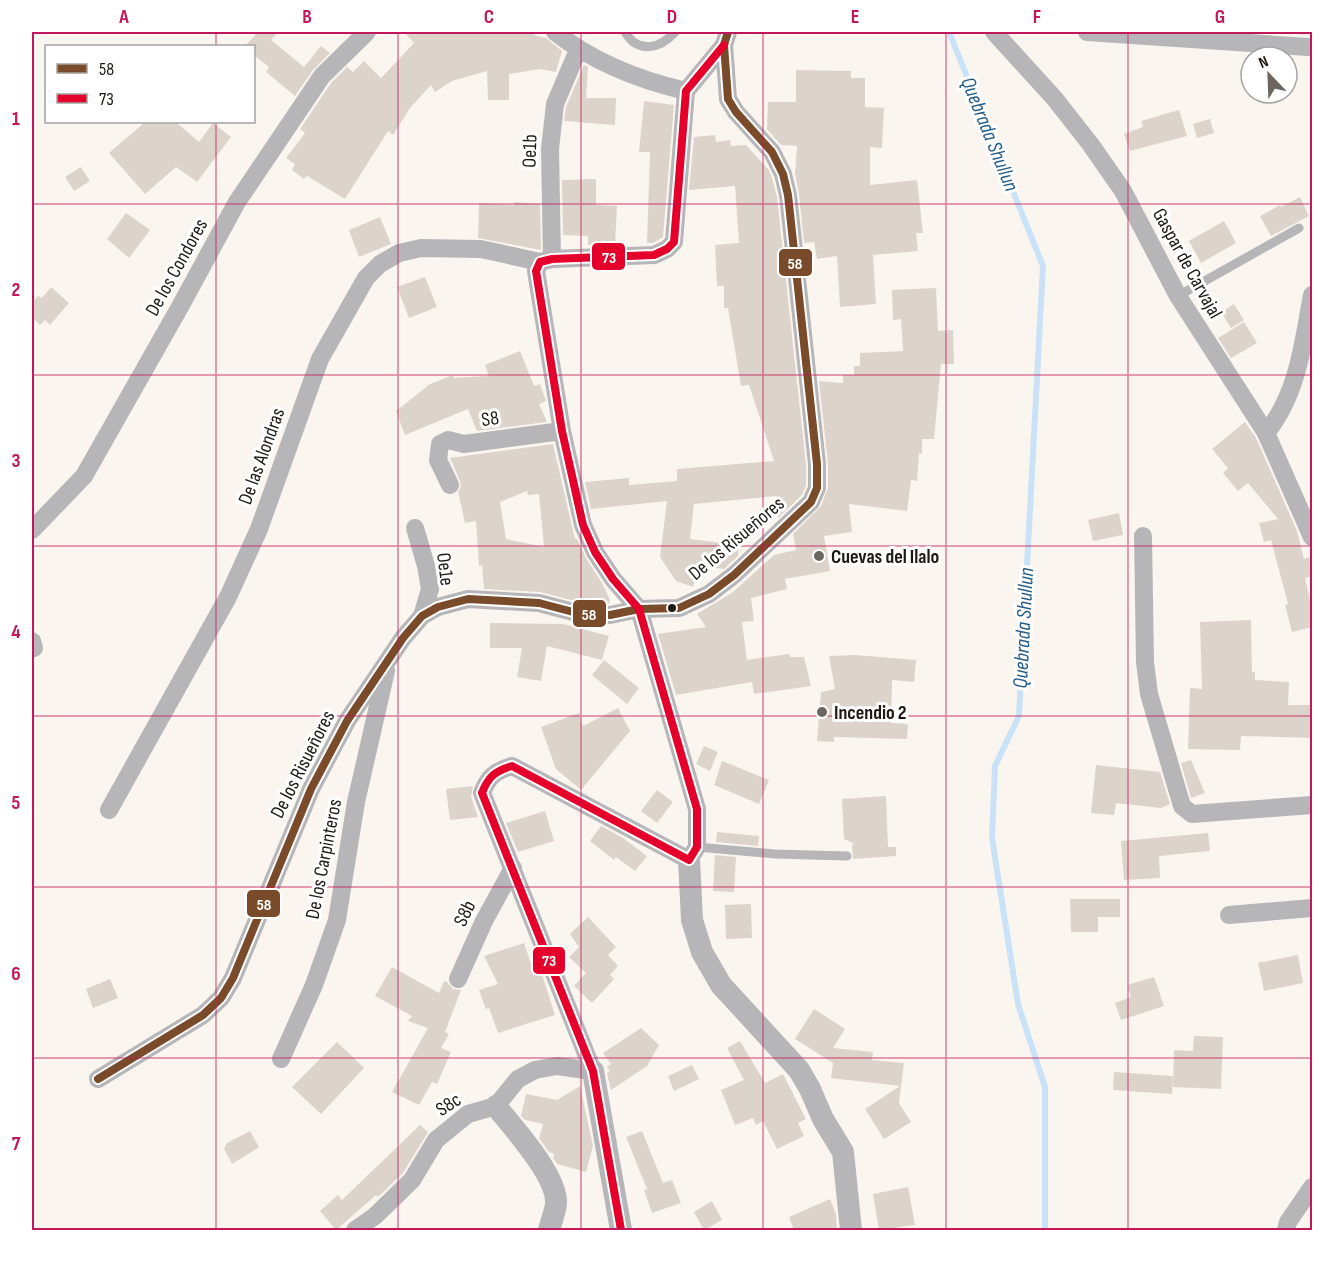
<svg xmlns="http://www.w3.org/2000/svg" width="1344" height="1262" viewBox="0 0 1344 1262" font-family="'Sofia Sans Condensed',sans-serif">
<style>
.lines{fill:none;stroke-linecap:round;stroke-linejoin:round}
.stream{stroke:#c9e2f8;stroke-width:6}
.building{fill:#dcd4ca;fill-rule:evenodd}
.service{stroke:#b6b6b8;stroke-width:9}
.minor{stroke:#b6b6b8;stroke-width:18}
.tertiary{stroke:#b6b6b8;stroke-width:22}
.bus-1-casing{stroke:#fff;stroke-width:12}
.bus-2-casing{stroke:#fff;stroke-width:12}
.bus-1{stroke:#7a4b2a;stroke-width:8}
.bus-2{stroke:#e4002b;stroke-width:8}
.grid{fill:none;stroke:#c2185b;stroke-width:1.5;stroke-opacity:0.55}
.poi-dot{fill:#6b6760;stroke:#fff;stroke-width:2}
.bus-dot{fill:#1e1a13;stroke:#fff;stroke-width:2}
.labels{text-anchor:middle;stroke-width:6;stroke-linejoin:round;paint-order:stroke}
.street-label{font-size:20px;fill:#1e1a13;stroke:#fff}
.poi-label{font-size:20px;font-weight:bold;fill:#1e1a13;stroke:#fff;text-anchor:start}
.water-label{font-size:21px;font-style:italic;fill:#265c88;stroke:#fff}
.line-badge{stroke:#fff;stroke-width:2}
.badge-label{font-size:16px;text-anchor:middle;font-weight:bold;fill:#fff}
.neatline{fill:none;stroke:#c2185b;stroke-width:2}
.grid-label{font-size:20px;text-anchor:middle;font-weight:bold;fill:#c2185b}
</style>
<rect width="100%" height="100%" fill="#faf6ef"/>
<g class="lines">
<path class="stream" d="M949 32 1043 266 1019 716 995 766 992 838 1018 1004 1045 1087V1230"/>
</g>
<g class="building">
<path d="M258 32H278L271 40 304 67 321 46 330 53 313 70 295 96 266 72 269 67 254 55V46H245Z"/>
<path d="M404 32H529L537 36 546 38 562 51 556 72 540 69 509 74V100H488L487 71 452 81 435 92 431 85 410 108 393 135 388 131 345 199 307 176 304 179 292 170 295 164 286 158 305 133 300 129 331 83 347 67 353 72 364 61 381 78 414 43Z"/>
<path d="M584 65 588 67 586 98H616L615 125 564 121 566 107Z"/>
<path d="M796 70 851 71V78H865V107L884 108 882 148 870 147V185L917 180 923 233H916L918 251 873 255 876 304 840 307 837 256 817 259 814 242 804 243 799 194 795 174 797 146 781 145 767 129 768 102H796Z"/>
<path d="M644 101 674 105 663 237 653 243H647V242L650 152H639Z"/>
<path d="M1179 110 1187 136 1130 151 1124 134 1143 127 1141 121Z"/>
<path d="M1210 119 1214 133 1197 138 1193 124Z"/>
<path d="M145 122H176L199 142 213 123 231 137 197 182 176 167 145 194 109 153Z"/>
<path d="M715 135 716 142 730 140 731 146 746 145 769 170 772 178 777 197 806 465V486L802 495 778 518 776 496 694 504 690 539 739 545 738 556 724 569 700 566 693 587 676 581 660 557 667 501 591 509 585 482 629 478V485L677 481V469L774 461 749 385 741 386 728 308H724V286H717L715 245 739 243 735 186 689 190 694 137Z"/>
<path d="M81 167 90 181 74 191 65 177Z"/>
<path d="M596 179V205L617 206 615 245H588V236L563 235 562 180Z"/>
<path d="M1300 197 1309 216 1271 236 1260 216 1280 205 1281 207Z"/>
<path d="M514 202 540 204 541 250 478 238 479 203 514 205Z"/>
<path d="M126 213 150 230 129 258 107 239Z"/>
<path d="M380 217 391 244 359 257 349 230Z"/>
<path d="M1224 221 1236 243 1201 263 1189 241Z"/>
<path d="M425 277 437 307 409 318 397 287Z"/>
<path d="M51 287 69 303 50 325 45 320 40 325 32 317V303L38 296 42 298Z"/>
<path d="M936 288 938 331 953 330 954 364H941L934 439H922V454L919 453 917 481 911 480 907 511 849 504 852 532 824 536 830 571 785 579 787 589 751 598 754 621 742 622 747 660 789 654 790 657H804L811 686 754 694 752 682 676 695 658 634 706 627 697 614 733 592 774 555 796 550 793 534 821 506 828 488V464L819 381 843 383V375H854V366H860V353L903 351 901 319 893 320 892 290Z"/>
<path d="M1234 304 1244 320 1231 328 1221 312Z"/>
<path d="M1244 322 1257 343 1231 358 1218 338Z"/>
<path d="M520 351 534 386 540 384 545 398 546 401 539 404 547 422 477 431 468 409 405 435 396 411 430 384 453 375 454 378 489 376 485 365Z"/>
<path d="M1245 422 1256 438 1297 531 1304 559 1309 557 1312 576 1305 578 1312 610V627L1292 632 1285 605 1288 604 1271 540 1264 542 1259 523 1278 519 1248 483 1238 491 1223 473 1228 468 1212 449Z"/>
<path d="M553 444 575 539H577L586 558 602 583 610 600 609 604 579 602 540 592 484 589 482 565 479 566 476 521 465 523 458 492 461 486 460 481 450 458ZM527 491 528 495 539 494 544 547 506 539 500 502Z"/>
<path d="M1119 513 1123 535 1093 541 1088 520Z"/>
<path d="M1251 620 1252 672H1255V680L1289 682 1288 705H1312V738L1241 736 1240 750 1188 749 1190 688 1202 689 1200 622Z"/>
<path d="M490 623 563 624 609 636 602 660 547 646 541 681 517 677 522 648H490Z"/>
<path d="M855 655 916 660 914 682 892 680 891 723 908 724 907 739 834 737V742L817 741 821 692 835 689 829 656Z"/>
<path d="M604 660 639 688 627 704 592 675Z"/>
<path d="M618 708 630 731 581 790 556 769 541 727 579 713 583 726Z"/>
<path d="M704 746 718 752 710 771 696 764Z"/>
<path d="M1191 760 1205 793 1191 798 1181 763Z"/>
<path d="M722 761 769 780 759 804 714 785Z"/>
<path d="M1096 765 1160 772 1170 804 1161 808 1116 803 1114 815 1091 813Z"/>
<path d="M473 786 471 796 478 817 450 820 446 789Z"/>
<path d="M657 790 673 802 657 823 641 811Z"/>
<path d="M886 796 888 847H896V856L853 859 852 844H855L844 839 842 799Z"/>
<path d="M545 811 554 841 518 852 506 823Z"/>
<path d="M601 826 623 838 647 856 635 871 616 857 614 860 590 841Z"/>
<path d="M717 832 759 836 758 846 716 842Z"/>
<path d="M1208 833 1210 851 1159 856 1160 878 1124 880 1121 841Z"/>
<path d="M715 855 736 857 734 892 713 891Z"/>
<path d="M1070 899H1120V917H1098V932H1071Z"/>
<path d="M751 904 752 938 726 939 725 905Z"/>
<path d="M588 917 616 947 608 955 618 966 610 975 614 979 592 1003 574 986 586 973 569 957 579 947 570 934Z"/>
<path d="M524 943 534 973 541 971 555 1015 498 1033 489 1008 486 1009 479 990 498 984 484 956Z"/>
<path d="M1298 955 1303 983 1264 991 1258 963Z"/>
<path d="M392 967 439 993 444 981 447 982 453 989 461 990 445 1032 449 1034 441 1048 451 1052 437 1084 432 1082 419 1105 392 1092 428 1028 408 1021 412 1016 375 996Z"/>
<path d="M1154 977 1164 1006 1121 1020 1115 1003 1131 997 1127 985Z"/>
<path d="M110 979 118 998 93 1008 86 989Z"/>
<path d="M814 1009 845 1029 833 1048 873 1052 872 1060 904 1063 899 1103 911 1122 884 1139 865 1109 900 1086 831 1078 833 1063 795 1039Z"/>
<path d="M641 1028 659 1045 647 1066 611 1090 607 1073 610 1071 607 1067 611 1064 603 1053Z"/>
<path d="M1194 1036 1223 1037 1221 1089 1173 1087 1174 1050 1193 1051Z"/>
<path d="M740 1041 765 1083 783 1074 806 1119 798 1123 804 1136 777 1149 763 1121 756 1125 753 1118 735 1125 721 1090 744 1080 727 1048Z"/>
<path d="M337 1042 364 1068 321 1114 292 1087Z"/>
<path d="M692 1065 699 1079 674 1091 668 1076Z"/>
<path d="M1114 1072 1173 1076 1172 1094 1113 1090Z"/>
<path d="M580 1086 593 1146 586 1172 557 1164 553 1158 554 1154 549 1152 539 1138 543 1124 525 1120 521 1116 526 1094 557 1100Z"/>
<path d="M420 1125 428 1132 403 1173 378 1197 376 1195 336 1230 320 1211 338 1195 342 1200Z"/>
<path d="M250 1131 259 1147 232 1164 224 1149 227 1143Z"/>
<path d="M642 1131 663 1183 672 1180 681 1203 652 1213 644 1190 647 1189 626 1137Z"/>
<path d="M908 1187 915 1225 879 1230 873 1194Z"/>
<path d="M830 1199 836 1214 837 1230H794L789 1217Z"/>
<path d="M712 1201 722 1220 704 1230 694 1212Z"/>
</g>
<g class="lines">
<g class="service">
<path d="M625 32C638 54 660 49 675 32"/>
<path d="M1178 296 1299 228"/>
<path d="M697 847 775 854 847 856"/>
</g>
<g class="minor">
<path d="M555 32C593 62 639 80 686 91"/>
<path d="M994 32 1055 99 1091 145 1123 191 1178 296 1266 433 1312 537"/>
<path d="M1087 32 1308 47"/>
<path d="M552 259 550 149 555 104 578 50"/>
<path d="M1266 433C1298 394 1303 343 1312 295"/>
<path d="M450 485 438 460 440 444 448 440 464 444 562 431"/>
<path d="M415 528 426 566 430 589 422 616"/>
<path d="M32 530 84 476 181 305 237 202 322 76 367 32"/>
<path d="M1143 536 1145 662 1149 694 1182 806 1192 814 1312 805"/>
<path d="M32 641 34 648"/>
<path d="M109 810 228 597 259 529 320 359 366 278 380 264 399 253 421 248 481 249 540 262"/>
<path d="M1229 915 1312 908"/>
<path d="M458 979 484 921 513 868"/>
<path d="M281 1059 314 985 337 920 356 802 386 671"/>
<path d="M593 1071 482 793C488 777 495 771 512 766L689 860 697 847V809L639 609 613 579 595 552 583 525 562 431 536 271 540 262 552 259 654 255 667 249 674 242 686 91 724 45"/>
<path d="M98 1079 203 1015 221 998 233 978 311 789 347 721 403 638 422 616 438 607 468 599 539 603 577 613 610 615 639 609 679 608 709 594 734 575 811 502 817 488V464L788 195 783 174 772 152 736 112 728 99 724 45 728 32"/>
<path d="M355 1230 375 1216 412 1180 436 1140 468 1114 496 1106 518 1079 535 1070 557 1066 593 1071"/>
<path d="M1286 1230 1288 1222 1312 1187"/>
</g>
<g class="tertiary">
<path d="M689 860 692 920 702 952 721 985 799 1070 810 1089 823 1119 843 1152 851 1230"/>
<path d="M593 1071 621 1230"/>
<path d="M496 1106C513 1128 558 1176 556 1204 555 1212 551 1222 549 1230"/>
</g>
<g class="bus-1-casing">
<path id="bus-1" d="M98 1079 203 1015 221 998 233 978 311 789 347 721 403 638 422 616 438 607 468 599 539 603 577 613 610 615 639 609 679 608 709 594 734 575 811 502 817 488V464L788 195 783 174 772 152 736 112 728 99 724 45 728 32"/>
</g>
<g class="bus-2-casing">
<path id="bus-2" d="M621 1230 593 1071 482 793C488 777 495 771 512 766L689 860 697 847V809L639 609 613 579 595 552 583 525 562 431 536 271 540 262 552 259 654 255 667 249 674 242 686 91 724 45"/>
</g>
<use href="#bus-1" class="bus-1"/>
<use href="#bus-2" class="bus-2"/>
</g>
<path class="grid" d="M216 32V46M398 32V1230M581 32V1230M763 32V1230M946 32V1230M1128 32V1230M216 122V1230M32 204H1312M32 375H1312M32 546H1312M32 716H1312M32 887H1312M32 1058H1312"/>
<g class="poi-dot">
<circle cx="819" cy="556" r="6"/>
<circle cx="822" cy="712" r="6"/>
</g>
<circle class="bus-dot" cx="672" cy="608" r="5"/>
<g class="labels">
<g class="street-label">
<text transform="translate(529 151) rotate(-88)" y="7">Oe1b</text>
<text transform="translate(1188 263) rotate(61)" y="7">Gaspar de Carvajal</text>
<text transform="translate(176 267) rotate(-61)" y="7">De los Condores</text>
<text transform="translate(490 418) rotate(-8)" y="7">S8</text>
<text transform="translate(261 456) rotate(-70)" y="7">De las Alondras</text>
<text transform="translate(736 538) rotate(-40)" y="7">De los Risueñores</text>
<text transform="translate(446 569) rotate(83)" y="7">Oe1e</text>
<text transform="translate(302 764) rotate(-63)" y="7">De los Risueñores</text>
<text transform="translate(323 859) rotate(-79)" y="7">De los Carpinteros</text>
<text transform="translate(464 913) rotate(-64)" y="7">S8b</text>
<text transform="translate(448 1104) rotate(-33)" y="7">S8c</text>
</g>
<g class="poi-label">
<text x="831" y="563">Cuevas del Ilalo</text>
<text x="834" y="719">Incendio 2</text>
</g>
<g class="water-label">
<text transform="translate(990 134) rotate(68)" y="7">Quebrada Shullun</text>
<text transform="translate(1023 628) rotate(-87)" y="7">Quebrada Shullun</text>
</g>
</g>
<g class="line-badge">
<rect x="591" y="242" width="35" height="29" rx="6" fill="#e4002b"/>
<rect x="778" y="248" width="35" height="29" rx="6" fill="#7a4b2a"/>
<rect x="572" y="599" width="35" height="29" rx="6" fill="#7a4b2a"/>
<rect x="246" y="889" width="35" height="29" rx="6" fill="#7a4b2a"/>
<rect x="532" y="946" width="34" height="29" rx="6" fill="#e4002b"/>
</g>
<g class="badge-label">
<text x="609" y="263">73</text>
<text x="795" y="269">58</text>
<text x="589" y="620">58</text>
<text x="264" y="910">58</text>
<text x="549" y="966">73</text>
</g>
<rect width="1344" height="1262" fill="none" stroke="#ffffff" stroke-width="66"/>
<rect x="45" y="45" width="210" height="78" fill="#ffffff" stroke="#a5a3a1" stroke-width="1.5"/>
<rect x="57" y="64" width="30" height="9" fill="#7a4b2a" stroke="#a5a3a1" stroke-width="1.5"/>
<text x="99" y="75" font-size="18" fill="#1e1a13">58</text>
<rect x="57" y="94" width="30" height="9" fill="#e4002b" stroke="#a5a3a1" stroke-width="1.5"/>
<text x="99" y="105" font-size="18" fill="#1e1a13">73</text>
<g transform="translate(1269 75) rotate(337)"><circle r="28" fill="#ffffff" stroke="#a5a3a1" stroke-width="1.5"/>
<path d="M0-4.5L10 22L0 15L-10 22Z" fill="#6b6760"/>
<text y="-9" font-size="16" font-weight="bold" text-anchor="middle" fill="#1e1a13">N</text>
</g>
<rect x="33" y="33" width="1278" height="1196" class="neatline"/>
<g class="grid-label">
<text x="124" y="23">A</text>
<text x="307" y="23">B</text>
<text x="489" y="23">C</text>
<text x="672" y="23">D</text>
<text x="855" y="23">E</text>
<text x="1037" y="23">F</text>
<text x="1220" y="23">G</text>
<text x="16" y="125">1</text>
<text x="16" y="296">2</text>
<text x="16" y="467">3</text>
<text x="16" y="638">4</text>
<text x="16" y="809">5</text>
<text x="16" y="980">6</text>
<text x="16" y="1150">7</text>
</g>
</svg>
